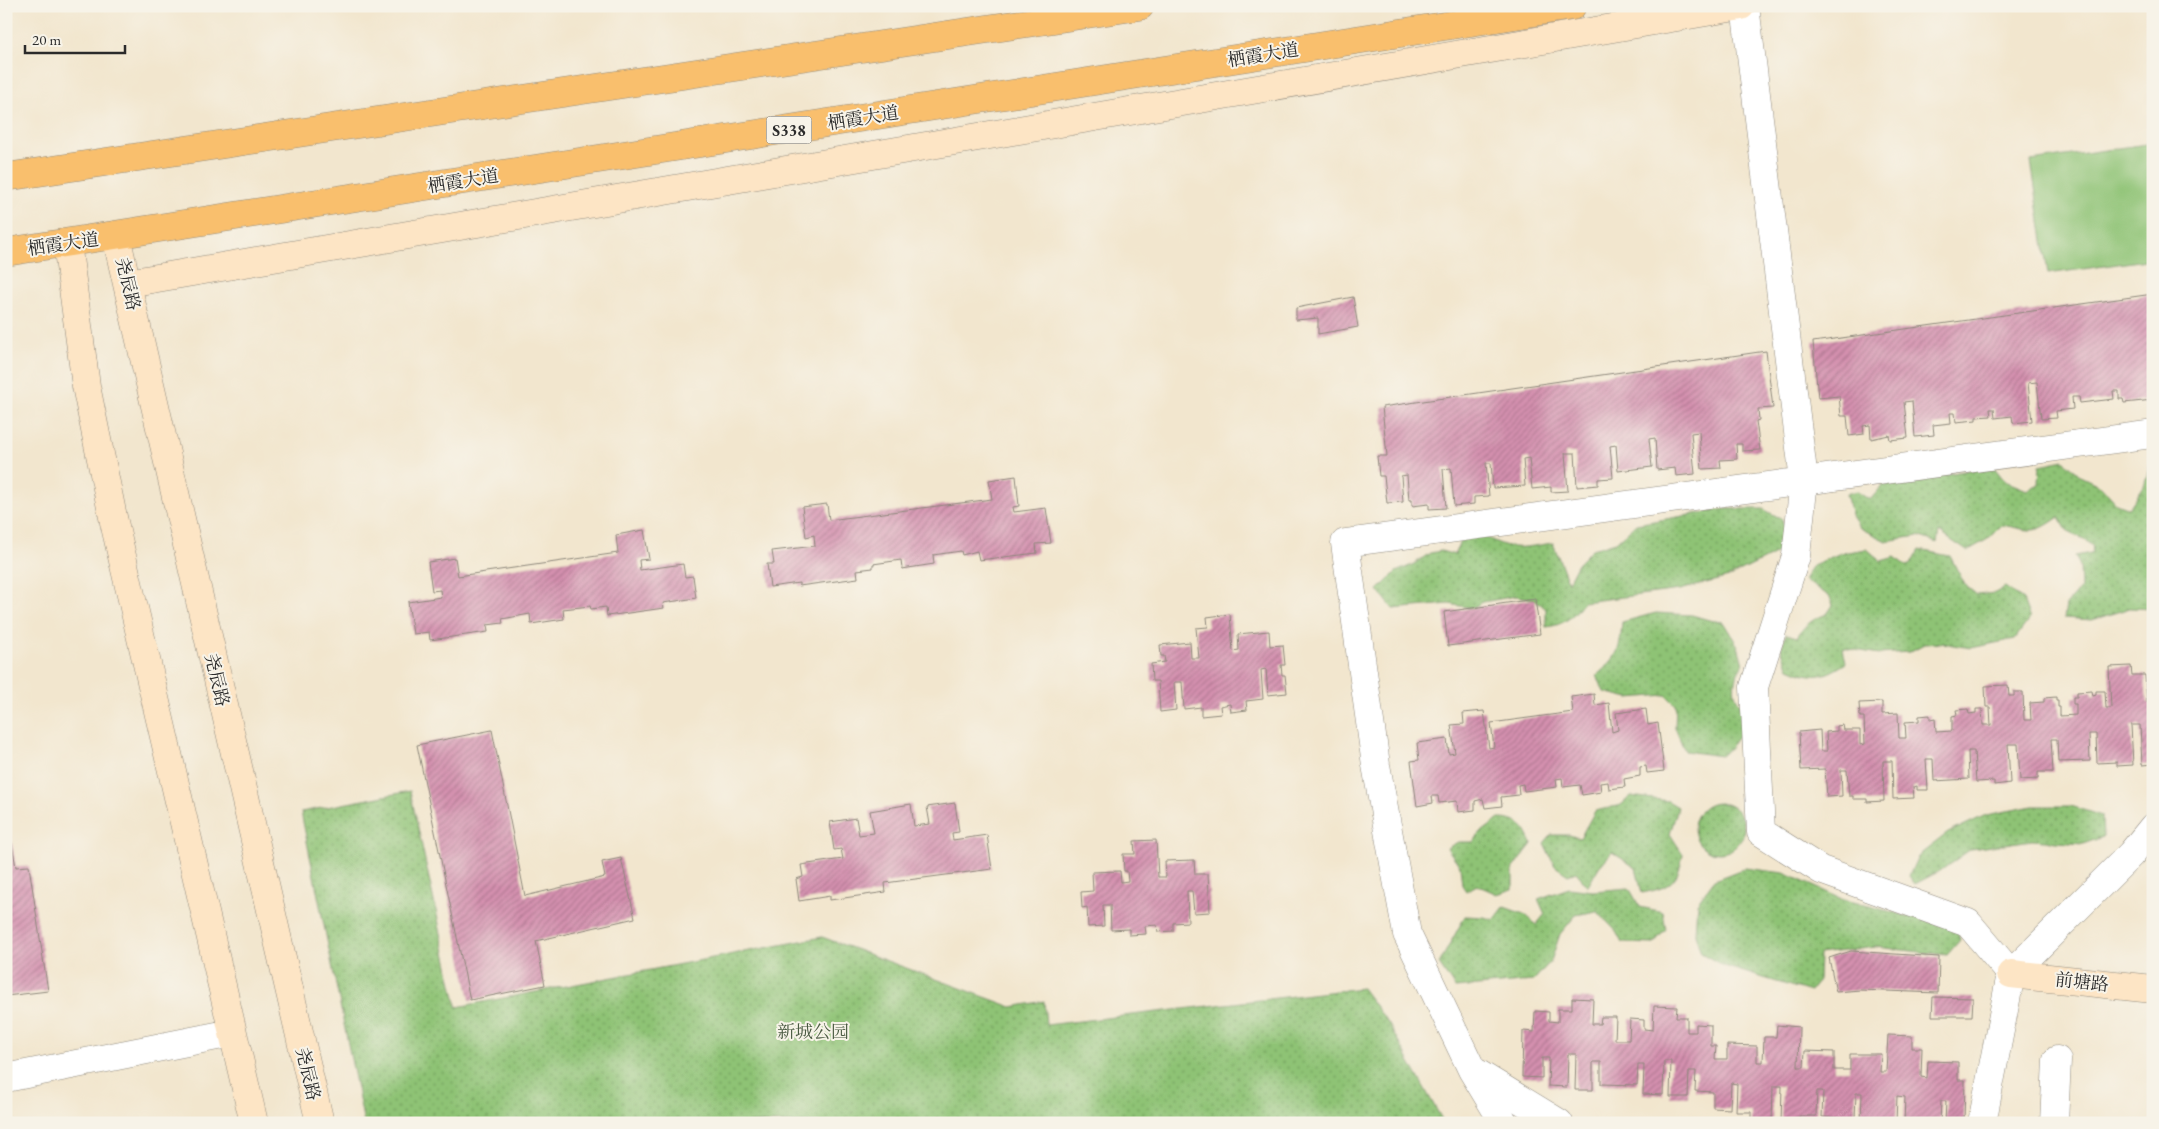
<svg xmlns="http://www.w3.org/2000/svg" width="2159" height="1129" viewBox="0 0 2159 1129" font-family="'EB Garamond','Noto Serif SC',serif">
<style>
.grass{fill:url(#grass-dots);stroke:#5c7750}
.garden{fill:#8ec374;stroke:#5c7750}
.building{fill:url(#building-hatch)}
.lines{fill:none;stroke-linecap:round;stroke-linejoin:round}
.street-casing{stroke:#8e887c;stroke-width:29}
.secondary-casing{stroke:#8e887c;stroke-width:29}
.primary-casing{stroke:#8e887c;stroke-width:29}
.street{stroke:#fff;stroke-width:28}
.secondary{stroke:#fde5c5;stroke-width:28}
.primary{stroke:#f9bf6d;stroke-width:28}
.labels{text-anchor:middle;stroke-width:4;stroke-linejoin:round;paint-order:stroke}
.shield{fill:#f7f3e8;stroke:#686764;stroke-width:1}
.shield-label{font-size:16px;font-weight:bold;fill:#2b2b2b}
.street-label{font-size:18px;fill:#2b2b2b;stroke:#f7f3e8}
.park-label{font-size:18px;fill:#495941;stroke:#f7f3e8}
</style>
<defs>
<pattern id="grass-dots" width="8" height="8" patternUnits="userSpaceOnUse" patternTransform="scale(1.25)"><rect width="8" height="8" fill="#8ec374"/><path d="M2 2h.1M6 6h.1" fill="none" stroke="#749f5f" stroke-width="1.8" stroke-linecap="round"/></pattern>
<pattern id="building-hatch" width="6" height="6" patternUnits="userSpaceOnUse" patternTransform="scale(1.25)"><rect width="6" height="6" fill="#d490af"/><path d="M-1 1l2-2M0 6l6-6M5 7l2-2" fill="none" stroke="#ac768f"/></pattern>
</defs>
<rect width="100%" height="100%" fill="#f7f3e8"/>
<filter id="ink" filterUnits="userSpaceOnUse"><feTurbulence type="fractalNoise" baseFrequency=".02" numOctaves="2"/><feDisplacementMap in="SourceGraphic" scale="10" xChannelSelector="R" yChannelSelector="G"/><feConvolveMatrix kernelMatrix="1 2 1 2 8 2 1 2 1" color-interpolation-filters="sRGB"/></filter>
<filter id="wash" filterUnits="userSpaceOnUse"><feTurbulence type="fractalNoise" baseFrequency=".0096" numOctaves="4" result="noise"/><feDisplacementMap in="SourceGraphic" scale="20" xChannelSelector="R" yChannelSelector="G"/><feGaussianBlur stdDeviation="1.12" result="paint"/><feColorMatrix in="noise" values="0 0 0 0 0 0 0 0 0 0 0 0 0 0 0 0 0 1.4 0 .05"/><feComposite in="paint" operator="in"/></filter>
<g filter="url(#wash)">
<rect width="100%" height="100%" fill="#f2e6ce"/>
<g class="grass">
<path d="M2153 454V609L2130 608 2092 620 2064 618 2066 605 2081 588 2080 566 2075 556 2091 553 2093 547 2084 539 2068 532 2059 517C2033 536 2031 530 2002 525L1988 539 1967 551 1939 532 1937 543 1918 536 1886 541 1860 528 1852 516 1846 494 1856 491 1870 500 1883 485 1993 466 2005 481 2027 490 2039 484 2040 465 2064 460 2082 477 2101 486 2116 503 2129 508 2144 486Z"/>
<path d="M1725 509H1763L1782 519 1787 540 1781 551 1729 577 1680 590 1583 602C1573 617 1565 625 1546 627V609L1535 599 1516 596 1483 602 1472 608 1449 604 1393 609 1378 590 1396 572 1414 564 1430 553 1441 551 1455 555 1460 540 1482 535C1513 552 1519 548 1553 543L1568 582 1578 563 1592 549 1616 542 1636 524Z"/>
<path d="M1867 549 1881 561 1895 557 1906 566 1911 564 1919 550 1950 556 1965 585 1977 595 1995 593 2005 587 2023 600 2030 618 2015 639 1971 648 1943 643 1924 644 1909 652 1879 654 1843 648 1846 663C1823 678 1814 679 1789 668L1781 649 1786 634 1797 637C1805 624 1813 619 1827 614L1833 605 1829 596 1804 580 1813 565 1841 553Z"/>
<path d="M1656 613 1692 615 1709 620 1723 622 1738 646 1743 664C1736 673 1732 685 1736 697 1737 702 1743 706 1743 711 1746 729 1734 745 1721 756L1685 751 1675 728 1676 705 1666 695 1629 698 1604 692 1597 675C1619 656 1620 650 1622 622Z"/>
<path d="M410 791 457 1007 822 937 1012 1007 1044 1001 1046 1025 1362 988 1388 1023 1444 1123H364L301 812Z"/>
<path d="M1631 796 1668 801 1678 807 1670 834 1683 854C1678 883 1669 888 1642 893L1636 868 1612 852 1599 867 1588 886 1576 872 1568 875 1555 866 1544 843 1551 835H1569L1580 838 1595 811 1621 805Z"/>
<circle cx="1719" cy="828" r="25"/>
<path d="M2033 806H2071L2102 816 2103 837 2083 844 2032 840 1971 849 1940 871 1915 884 1909 876 1918 856 1948 833 1986 815Z"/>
<path d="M1499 819C1519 819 1525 827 1532 844L1513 868V889L1497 894 1477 885 1466 891 1462 885 1460 866 1447 848 1458 842H1474L1479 834Z"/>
<path d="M1745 868 1784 873 1842 899 1957 929 1960 940 1947 955 1876 947 1819 954 1818 982 1810 992 1724 966 1701 953 1695 934 1697 903 1714 880Z"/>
<path d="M1569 888 1593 891 1629 888 1640 907 1663 912 1666 929 1653 944 1622 943 1615 930 1597 911 1576 915 1560 934 1551 961 1533 981 1455 988 1439 964 1465 916 1484 917 1494 920 1504 907 1524 914 1536 925 1545 914 1538 899Z"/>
</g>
<path class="garden" d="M2153 143V259L2048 274 2031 161Z"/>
<g id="blocks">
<g class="building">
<path d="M2153 294V400L2124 403 2123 399H2119V391H2113L2114 399 2080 403 2079 397H2072L2073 409 2056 411 2057 418 2041 419 2037 382 2028 383 2032 421 2013 423 2012 416 1995 418 1994 409H1990L1991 416 1976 417V420L1956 422 1955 413H1950L1951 423 1933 425 1934 435 1915 437 1912 401 1904 402 1908 438 1890 440 1889 435 1871 439 1870 425 1863 426 1864 434 1849 436 1847 416H1841L1839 396 1818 398 1813 342Z"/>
<path d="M1353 297 1358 327 1318 334V318L1296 320V308Z"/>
<path d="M1766 351 1773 408 1758 409 1759 420 1756 421 1760 450 1742 451V444H1736L1737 459 1720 460 1721 468 1702 469 1699 432 1691 433 1695 474 1676 476 1675 468 1657 470 1655 438 1649 439 1652 467 1618 471 1616 445 1610 446 1613 478 1598 479V485L1577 487 1575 453H1565L1568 491 1551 492V487L1532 489 1529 458 1523 459 1525 486 1493 488 1491 463H1486L1489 496 1474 497V504L1454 506 1451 468 1443 469 1446 508 1429 509V504L1412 506V500H1409L1407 475 1401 476 1403 502 1387 503 1384 476H1379L1377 456H1387L1382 407Z"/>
<path d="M1016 476 1019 506 1013 507 1014 512 1046 508 1051 543 1036 544 1037 553 979 560 977 551 962 555 961 551 933 555 934 564 902 569 901 560 873 564V568L857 570 858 578 799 586V583L770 587 767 564H774L772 551 815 546 814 535 806 537 802 507 827 504 829 520 992 499 989 480Z"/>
<path d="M644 530 649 559 639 560 640 570 683 564 685 577 693 576 696 598 663 603 664 608 607 616 606 607 591 609 590 606 563 609 564 619 531 624 530 614 502 619 503 623 487 625 488 632 430 640 429 632 413 634 408 602 441 597 440 590 432 591 428 562 455 558 458 576 618 553 616 535Z"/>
<path d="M1535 599 1540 634 1448 646 1444 612Z"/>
<path d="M1230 614 1233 651 1239 650 1238 634 1269 631 1270 646 1283 645 1285 665H1281L1282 675H1285L1287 693 1268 695 1266 669 1261 670 1263 699 1246 701 1247 710 1231 712 1230 704 1220 706 1221 714 1201 716V707L1184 709 1182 682H1174L1176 710 1160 712 1158 681H1152L1151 664 1165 662 1164 656H1161L1160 645 1190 642 1191 658H1199L1196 628 1208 627 1207 617Z"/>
<path d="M2131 666 2132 675H2145L2147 703 2153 702V764L2142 765 2140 725H2131L2133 765 2117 766V762L2097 763 2096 734H2089L2090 761 2058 762 2057 739H2051L2053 772H2038V779L2020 780 2018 744H2008L2010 783 1994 785V781L1976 782 1974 751H1968L1969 779 1934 781 1933 759H1926L1928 790H1917V786L1913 787 1914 798 1893 799 1892 761H1883L1884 801 1867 802V799H1853V796H1849L1847 770H1841L1842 796 1827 797 1825 769 1801 770 1799 732 1820 730 1821 751H1827L1826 732 1837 731V726L1843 725 1844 730H1860V745L1865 744 1864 717H1860L1859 703 1882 702V714L1898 713 1899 738H1906L1905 722 1919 721V716L1930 715V720L1935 719 1936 732 1952 731V716L1957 715 1956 710 1968 709 1969 714 1976 713V709H1982L1983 725H1991L1990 707H1986L1985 686 2008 685 2009 696H2014V692H2023L2024 720H2031L2030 703 2044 702V698L2056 697V700H2058V707H2060V716L2076 715V704H2073V697H2077V692L2092 691 2093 696 2096 695V691H2105L2106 708H2111L2109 667Z"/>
<path d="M1594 694 1595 705 1609 703 1612 732 1618 730 1616 713 1646 709 1648 725 1658 723 1664 771 1647 773 1646 766 1640 767V776L1624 779 1625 787 1609 789 1608 782 1600 783 1601 792 1582 795 1580 785 1563 787 1562 778 1556 779 1557 787 1524 791 1523 784 1518 785 1519 795 1501 797 1502 806 1485 808 1483 799 1475 801V810L1458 812 1457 801 1439 803 1438 796H1432L1433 803 1417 806 1411 761 1419 760 1417 743 1447 739 1449 754 1455 753 1451 725 1464 724 1463 713 1484 711 1489 748 1494 747 1491 723 1573 712 1571 697Z"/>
<path d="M492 730 525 896 605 877 602 862 621 858 635 918 536 941 545 985 470 1000 417 745Z"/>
<path d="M955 803 959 832 952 833 953 840 987 835 992 869 885 883 886 892 830 900V896L799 901 796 879 803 877 801 865 843 859 841 849 834 850 830 822 856 818 859 835 874 833 870 811 911 804 914 826 930 824 927 807Z"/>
<path d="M6 810 16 867 29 866 48 991 6 996Z"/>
<path d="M1156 840 1158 877H1166L1165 861 1194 860 1195 874H1208L1210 912 1194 913 1192 891H1187L1188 922 1173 923V931L1158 932 1157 925 1145 926 1146 934 1129 935V929L1111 930 1110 905H1103L1104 926 1088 927 1087 907 1082 908 1081 892 1093 891 1092 872 1120 871 1121 882 1128 881 1127 871H1124L1123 854H1135L1134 841Z"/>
<path d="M1851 951 1939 957 1938 993 1860 990 1836 992 1829 958Z"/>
<path d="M1933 997 1973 998 1972 1016H1932Z"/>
<path d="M1572 998 1593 999 1592 1024H1600L1601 1017H1616L1615 1040H1629L1630 1019 1644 1020V1029L1653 1030 1654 1006 1677 1007 1676 1017H1687V1032H1696V1024L1711 1025V1046H1716L1715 1059H1727V1045L1757 1046V1062H1763L1764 1037H1776L1777 1025 1799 1027 1798 1067H1804L1805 1051 1834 1052V1070H1850V1054H1881L1880 1072H1886L1888 1035 1912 1036V1048H1922L1921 1077 1927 1078 1928 1061 1958 1062V1080H1965L1964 1123H1945L1946 1101H1941L1940 1123H1904L1905 1097 1897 1096 1896 1123 1861 1122 1862 1093H1856L1855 1118 1822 1117 1823 1091H1817L1816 1116H1799V1123H1781L1782 1086H1773L1772 1123H1751V1112H1736L1737 1084 1731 1083 1730 1109 1713 1108V1092L1695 1091 1696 1071H1689L1688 1097H1670L1671 1061H1664L1663 1095 1643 1094 1644 1065H1638L1637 1085 1601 1084V1062H1593V1090H1575L1576 1054H1568L1567 1087 1548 1086 1549 1058H1542V1078L1522 1077 1523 1031 1534 1032 1535 1011 1549 1012V1021L1558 1022V1009H1572Z"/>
</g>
</g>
</g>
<g filter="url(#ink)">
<use href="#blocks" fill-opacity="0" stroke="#8e887c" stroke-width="1"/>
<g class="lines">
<g class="street-casing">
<g id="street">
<path d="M1745 6 1804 480 1796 556 1754 687 1761 832 1821 870 1968 923 2011 974"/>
<path d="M1477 1073 1559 1123"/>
<path d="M6 1078 232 1033"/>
<path d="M1504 1123 1472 1070 1407 934 1376 765 1345 543 2153 434"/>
<path d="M1982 1123 2011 974 2131 854 2153 827"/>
<path d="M2054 1123 2057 1060"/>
</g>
</g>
<g class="secondary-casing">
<g id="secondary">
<path d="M116 236 320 1123"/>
<path d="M67 243 86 386 114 522 254 1123"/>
<path d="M128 283 1741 6"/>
<path d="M2011 974 2153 989"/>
</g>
</g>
<g class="primary-casing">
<g id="primary">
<path d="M6 177 1140 6"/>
<path d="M6 252 1572 6"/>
</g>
</g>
<use href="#street" class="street"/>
<use href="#secondary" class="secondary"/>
<use href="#primary" class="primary"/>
</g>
</g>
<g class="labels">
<rect class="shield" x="766.5" y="116.5" width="45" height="27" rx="4"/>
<g class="shield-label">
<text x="789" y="136">S338</text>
</g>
<g class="street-label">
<text transform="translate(1263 55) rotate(-9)" y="6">栖霞大道</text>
<text transform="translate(863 118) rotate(-9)" y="6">栖霞大道</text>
<text transform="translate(463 181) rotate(-9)" y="6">栖霞大道</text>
<text transform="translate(63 244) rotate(-8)" y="6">栖霞大道</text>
<text transform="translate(128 284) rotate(77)" y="6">尧辰路</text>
<text transform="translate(217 680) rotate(77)" y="6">尧辰路</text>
<text transform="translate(2082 982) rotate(6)" y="6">前塘路</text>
<text transform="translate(308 1074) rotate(77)" y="6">尧辰路</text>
</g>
<g class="park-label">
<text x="813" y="1038">新城公园</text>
</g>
</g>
<rect width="2159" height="1129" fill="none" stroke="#f7f3e8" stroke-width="25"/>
<path d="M25 45v8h100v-8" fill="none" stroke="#2b2b2b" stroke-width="2.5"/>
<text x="32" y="45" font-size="15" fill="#2b2b2b" stroke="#f7f3e8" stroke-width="4" paint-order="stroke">20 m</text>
</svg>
